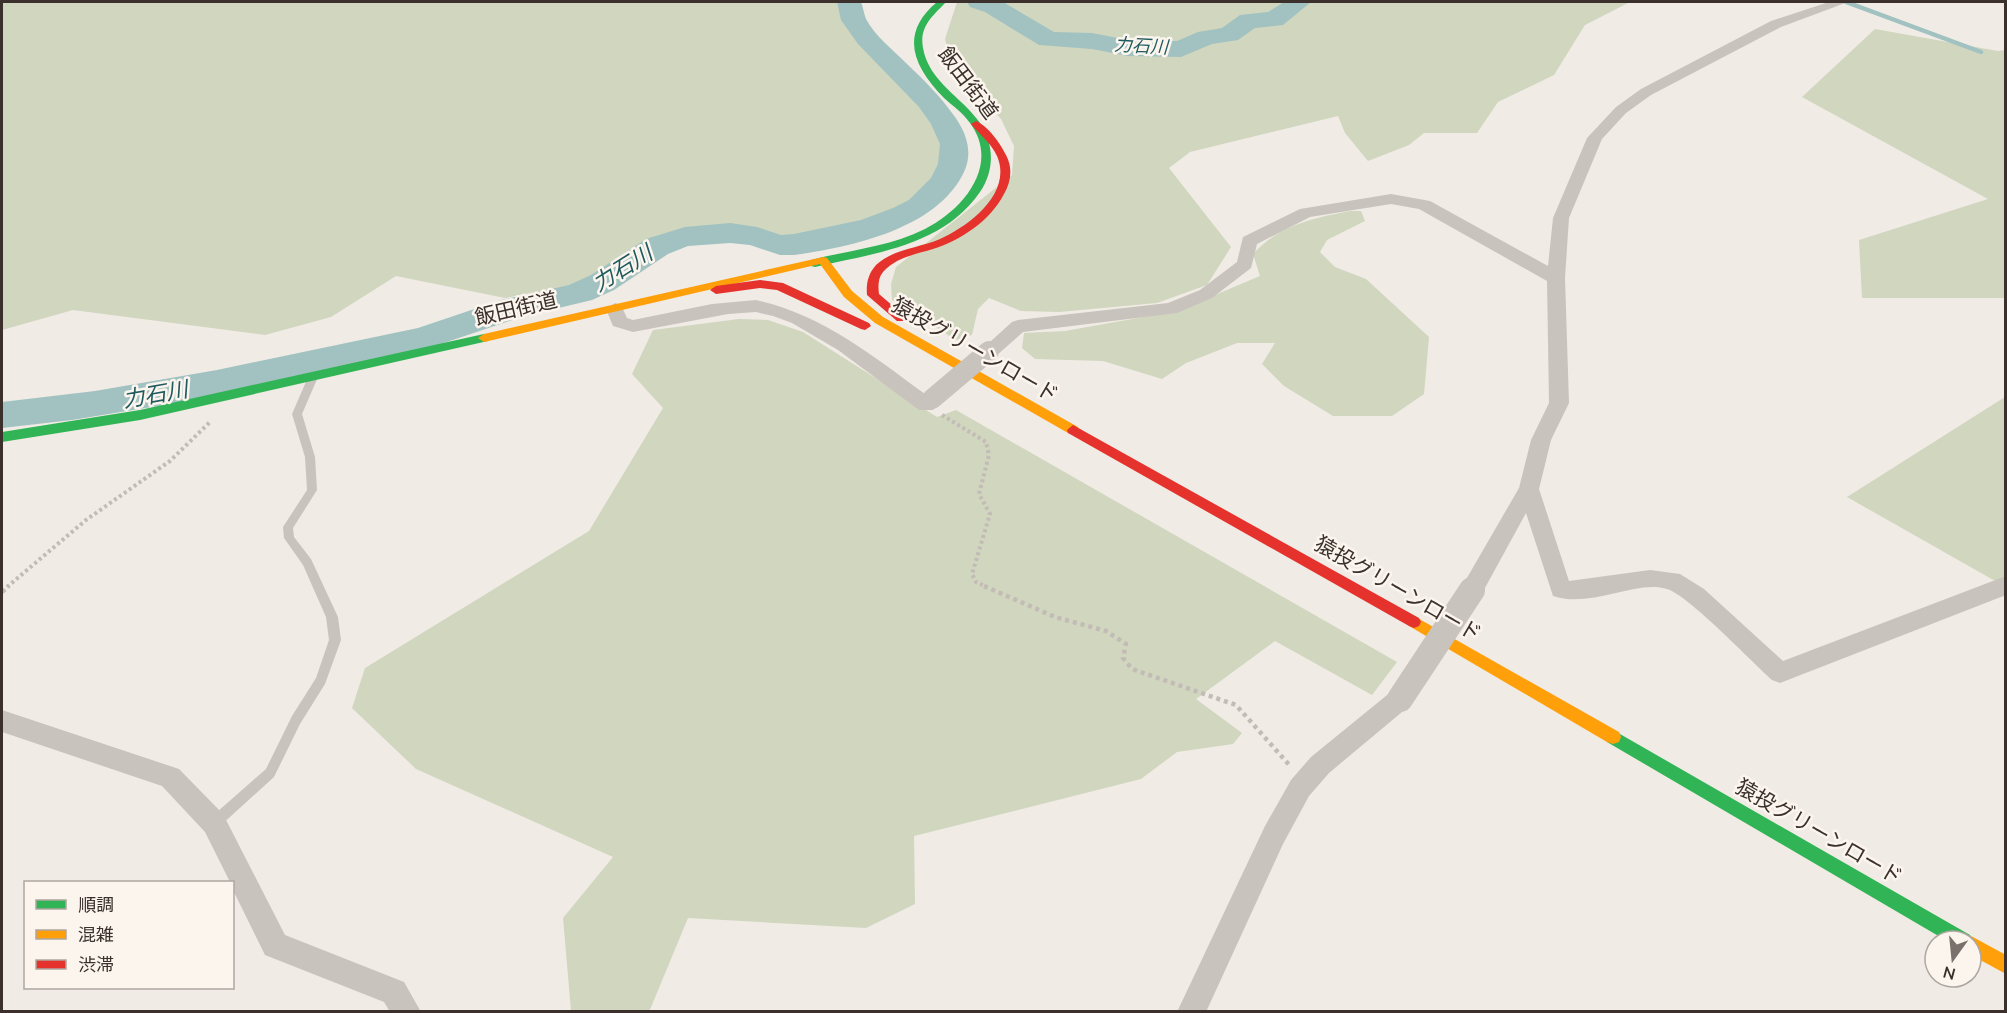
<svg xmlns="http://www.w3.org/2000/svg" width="2007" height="1013" viewBox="0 0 2007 1013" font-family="'Nunito Sans','Noto Sans JP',sans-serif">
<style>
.green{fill:#d1d6bf}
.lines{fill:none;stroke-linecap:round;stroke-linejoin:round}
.stream{stroke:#a1c2c1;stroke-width:4.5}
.river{fill:#a1c2c1;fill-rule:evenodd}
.path-far1{stroke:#c2bbb6;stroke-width:4;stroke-dasharray:3 3;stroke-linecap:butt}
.path{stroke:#c2bbb6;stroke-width:4.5;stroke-dasharray:4 4;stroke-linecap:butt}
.lane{fill:#c9c3be;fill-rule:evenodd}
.street{fill:#c9c3be;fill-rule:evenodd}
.fast{fill:#30b455;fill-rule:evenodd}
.slow{fill:#ff9f0a;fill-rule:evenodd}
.jam{fill:#e5322d;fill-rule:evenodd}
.street-bridge-far1{stroke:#c9c3be;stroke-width:20}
.street-bridge{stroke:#c9c3be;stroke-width:26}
.labels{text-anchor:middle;stroke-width:5;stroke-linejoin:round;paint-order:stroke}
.far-water-label{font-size:18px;font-style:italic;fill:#1f5a5e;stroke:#fbf5ee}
.street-label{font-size:21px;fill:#3b302b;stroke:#fbf5ee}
.water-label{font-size:22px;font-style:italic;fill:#1f5a5e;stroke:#fbf5ee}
</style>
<rect width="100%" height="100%" fill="#f0ebe5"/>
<g class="green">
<path d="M2 2H843L841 6 858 34 921 106 937 119 951 143 950 158 941 176 899 214 873 224 830 236 791 239 724 226 667 235 631 254 592 281 505 298 396 276 331 317 265 335 73 310 2 330Z"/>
<path d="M957 2H1630L1585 25 1554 75 1498 102 1477 133H1424L1409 145 1368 161 1345 133 1338 116 1190 152 1169 168 1231 247 1207 285 1157 303 1059 312 1021 311 989 298 978 309 972 335 956 340 892 300 891 284 896 267 1012 175 1014 146 1001 119 953 68 945 39Z"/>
<path d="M1875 29 1998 51 2005 50V298H1862L1859 240 1988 199 1802 97Z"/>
<path d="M1351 211H1361L1365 221 1327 240 1320 252 1335 267 1366 279 1429 337 1424 394 1392 416H1333L1284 386 1262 364 1275 343H1237L1186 363 1162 379 1103 361 1035 359 1022 348 1024 333 1065 331 1177 311 1260 276 1253 254C1280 225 1313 218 1351 211Z"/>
<path d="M739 319 768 320 803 332 937 417 956 410 1397 662 1372 695 1275 641 1196 699 1242 733 1233 744 1177 752 1141 779 914 836 915 904 866 928 688 918 649 1012 571 1011 563 918 613 857 416 769 352 708 365 668 589 531 663 408 632 374 653 330Z"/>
<path d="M2005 397V586H2004L1847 497Z"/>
</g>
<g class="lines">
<path class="stream" d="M1846 2 1981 52"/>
<g class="river">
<path d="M837 2H861C863 7 864 14 866 19 875 36 893 50 906 63 924 80 941 97 955 117 967 134 973 153 964 172 937 229 851 247 794 255H780L750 245 730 243 688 246 668 254 614 290 592 300 521 317 420 351 305 378 188 401 72 420 2 428V402L95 391 217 370 418 328 501 300 569 285 591 275 646 239 685 227 730 223 757 227 781 235 794 234 861 220 893 208 909 200 931 178 938 164 940 144 931 124 919 107 858 44 841 20Z"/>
<path d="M967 2H1003L1054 32 1092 33 1128 40 1177 41 1198 32 1222 28 1240 15 1268 12 1284 2H1311L1283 25 1255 28 1238 40 1212 44 1181 57 1128 56 1092 49 1039 45 985 12 970 7Z"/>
</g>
<g class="path-far1">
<path d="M942 415 986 442 989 455 979 494 990 514 972 574 976 582 987 587"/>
<path d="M7 587 86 520 170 461 211 421"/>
</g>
<g class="path">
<path d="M984 586 1055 617 1106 631 1126 644 1123 658 1132 669 1236 705 1291 767"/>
<path d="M2 592 9 586"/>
</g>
<path class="lane" d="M313 374 318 377 302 414 315 457 317 490 293 528 294 537 311 559 338 617 341 640 325 684 300 724 274 777 219 827 214 829 209 827 208 823 209 819 266 769 292 716 316 678 329 640 326 617 303 565 284 538 283 527 307 490 305 457 292 414 308 377Z"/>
<g class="street">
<path d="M1829 2H1848L1781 27 1651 95 1626 113 1602 139 1569 218 1565 278 1569 403 1551 440 1539 489 1569 581 1650 570 1680 574 1704 589 1783 661 2006 576V595L1780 683 1772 680C1752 662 1688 595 1667 589 1636 579 1591 609 1553 596L1526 513 1480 597 1472 599 1464 597 1461 590 1464 583 1519 488 1531 440 1549 403 1547 281 1419 209 1391 204 1310 217 1257 244 1251 268 1212 298 1177 313 1023 332 996 356H982L980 351 1012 322 1018 320 1168 303 1200 290 1237 262 1243 237 1300 209 1391 194 1430 201 1548 266 1553 218 1587 138 1616 107 1641 89 1771 21Z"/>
<path d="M756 300C821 314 872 355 925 394L932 392 939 394 942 399 933 410H919L838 350 792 323 773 316 756 312 728 314 633 332 613 326 606 309 615 303 621 305 627 318 633 320 712 304Z"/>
<path d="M1400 688 1408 691 1412 699 1408 707 1329 773 1309 796 1283 844 1206 1012H1177L1265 826 1291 780 1311 757 1392 691Z"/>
<path d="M2 710 179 769 223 814 285 935 404 982 421 1012H390L384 1002 265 955 232 888V882H230L205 832 162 786 2 732Z"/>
</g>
<g class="fast">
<path d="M937 2H946C933 16 919 26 923 48 929 82 962 97 980 123 994 144 995 170 980 192 943 246 875 253 815 267L811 266V260C849 250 889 247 925 229 963 210 1001 165 970 123 963 113 953 106 944 98 913 66 899 34 937 2Z"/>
<path d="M484 334 488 335 490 338 488 341 140 420 2 442V432L140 410Z"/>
<path d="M1613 730 1970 935 1973 941 1971 945V941H1947L1607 742 1605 737 1607 732Z"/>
</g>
<g class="slow">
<path d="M823 257 827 258 852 291 883 317 1078 427 1079 430 1078 433H1068L875 323 844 297 820 264 484 342 478 338 484 334Z"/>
<path d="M1414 616 1619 732 1621 737 1619 742 1613 744 1607 742 1409 626 1407 622 1409 618Z"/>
<path d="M1971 936 2006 955V974L1971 955V941H1964Z"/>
</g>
<g class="jam">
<path d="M976 121C988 126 1000 143 1006 155 1013 168 1011 182 1004 194 990 221 961 240 933 249 916 254 895 258 883 272 878 278 878 286 879 294L907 318 905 321H897L867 295C866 284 868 274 876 265 893 249 919 248 940 239 969 226 1013 193 997 156 991 143 980 135 971 124Z"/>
<path d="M760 280 783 283 869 323 871 326 865 330 861 329 777 290 760 288 716 294 710 290 716 286Z"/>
<path d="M1073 425 1419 618 1421 622 1419 626 1414 628 1409 626 1068 433 1067 430Z"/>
</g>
<path class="street-bridge-far1" d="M932 399 989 351"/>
<path class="street-bridge" d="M1400 699 1472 590"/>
</g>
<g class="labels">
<g class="far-water-label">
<text transform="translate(1141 46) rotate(3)" y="6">力石川</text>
</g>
<g class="street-label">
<text transform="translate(968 83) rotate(53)" y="7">飯田街道</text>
<text transform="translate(516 309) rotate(-13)" y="7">飯田街道</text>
<text transform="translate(975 350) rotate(30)" y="7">猿投グリーンロード</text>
<text transform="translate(1398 589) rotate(30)" y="7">猿投グリーンロード</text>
<text transform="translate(1819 832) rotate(30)" y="7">猿投グリーンロード</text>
</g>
<g class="water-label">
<text transform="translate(622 268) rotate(-32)" y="8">力石川</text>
<text transform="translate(155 394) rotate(-10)" y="8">力石川</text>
</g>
</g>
<rect width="2007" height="1013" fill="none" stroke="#3b302b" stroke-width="6"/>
<rect x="24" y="881" width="210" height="108" fill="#fbf5ee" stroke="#aea6a0" stroke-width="1.5"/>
<rect x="36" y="900" width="30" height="9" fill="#30b455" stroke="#aea6a0" stroke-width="1.5"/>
<text x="78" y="911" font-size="18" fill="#3b302b">順調</text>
<rect x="36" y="930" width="30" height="9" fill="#ff9f0a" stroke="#aea6a0" stroke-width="1.5"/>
<text x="78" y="941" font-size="18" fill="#3b302b">混雑</text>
<rect x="36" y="960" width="30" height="9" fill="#e5322d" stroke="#aea6a0" stroke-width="1.5"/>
<text x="78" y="971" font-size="18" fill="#3b302b">渋滞</text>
<g transform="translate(1953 959) rotate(195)"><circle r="28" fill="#fbf5ee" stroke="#aea6a0" stroke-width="1.5"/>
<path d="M0-4.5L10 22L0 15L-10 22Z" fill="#7a716c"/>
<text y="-9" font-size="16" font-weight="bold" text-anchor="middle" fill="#3b302b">N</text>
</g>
</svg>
